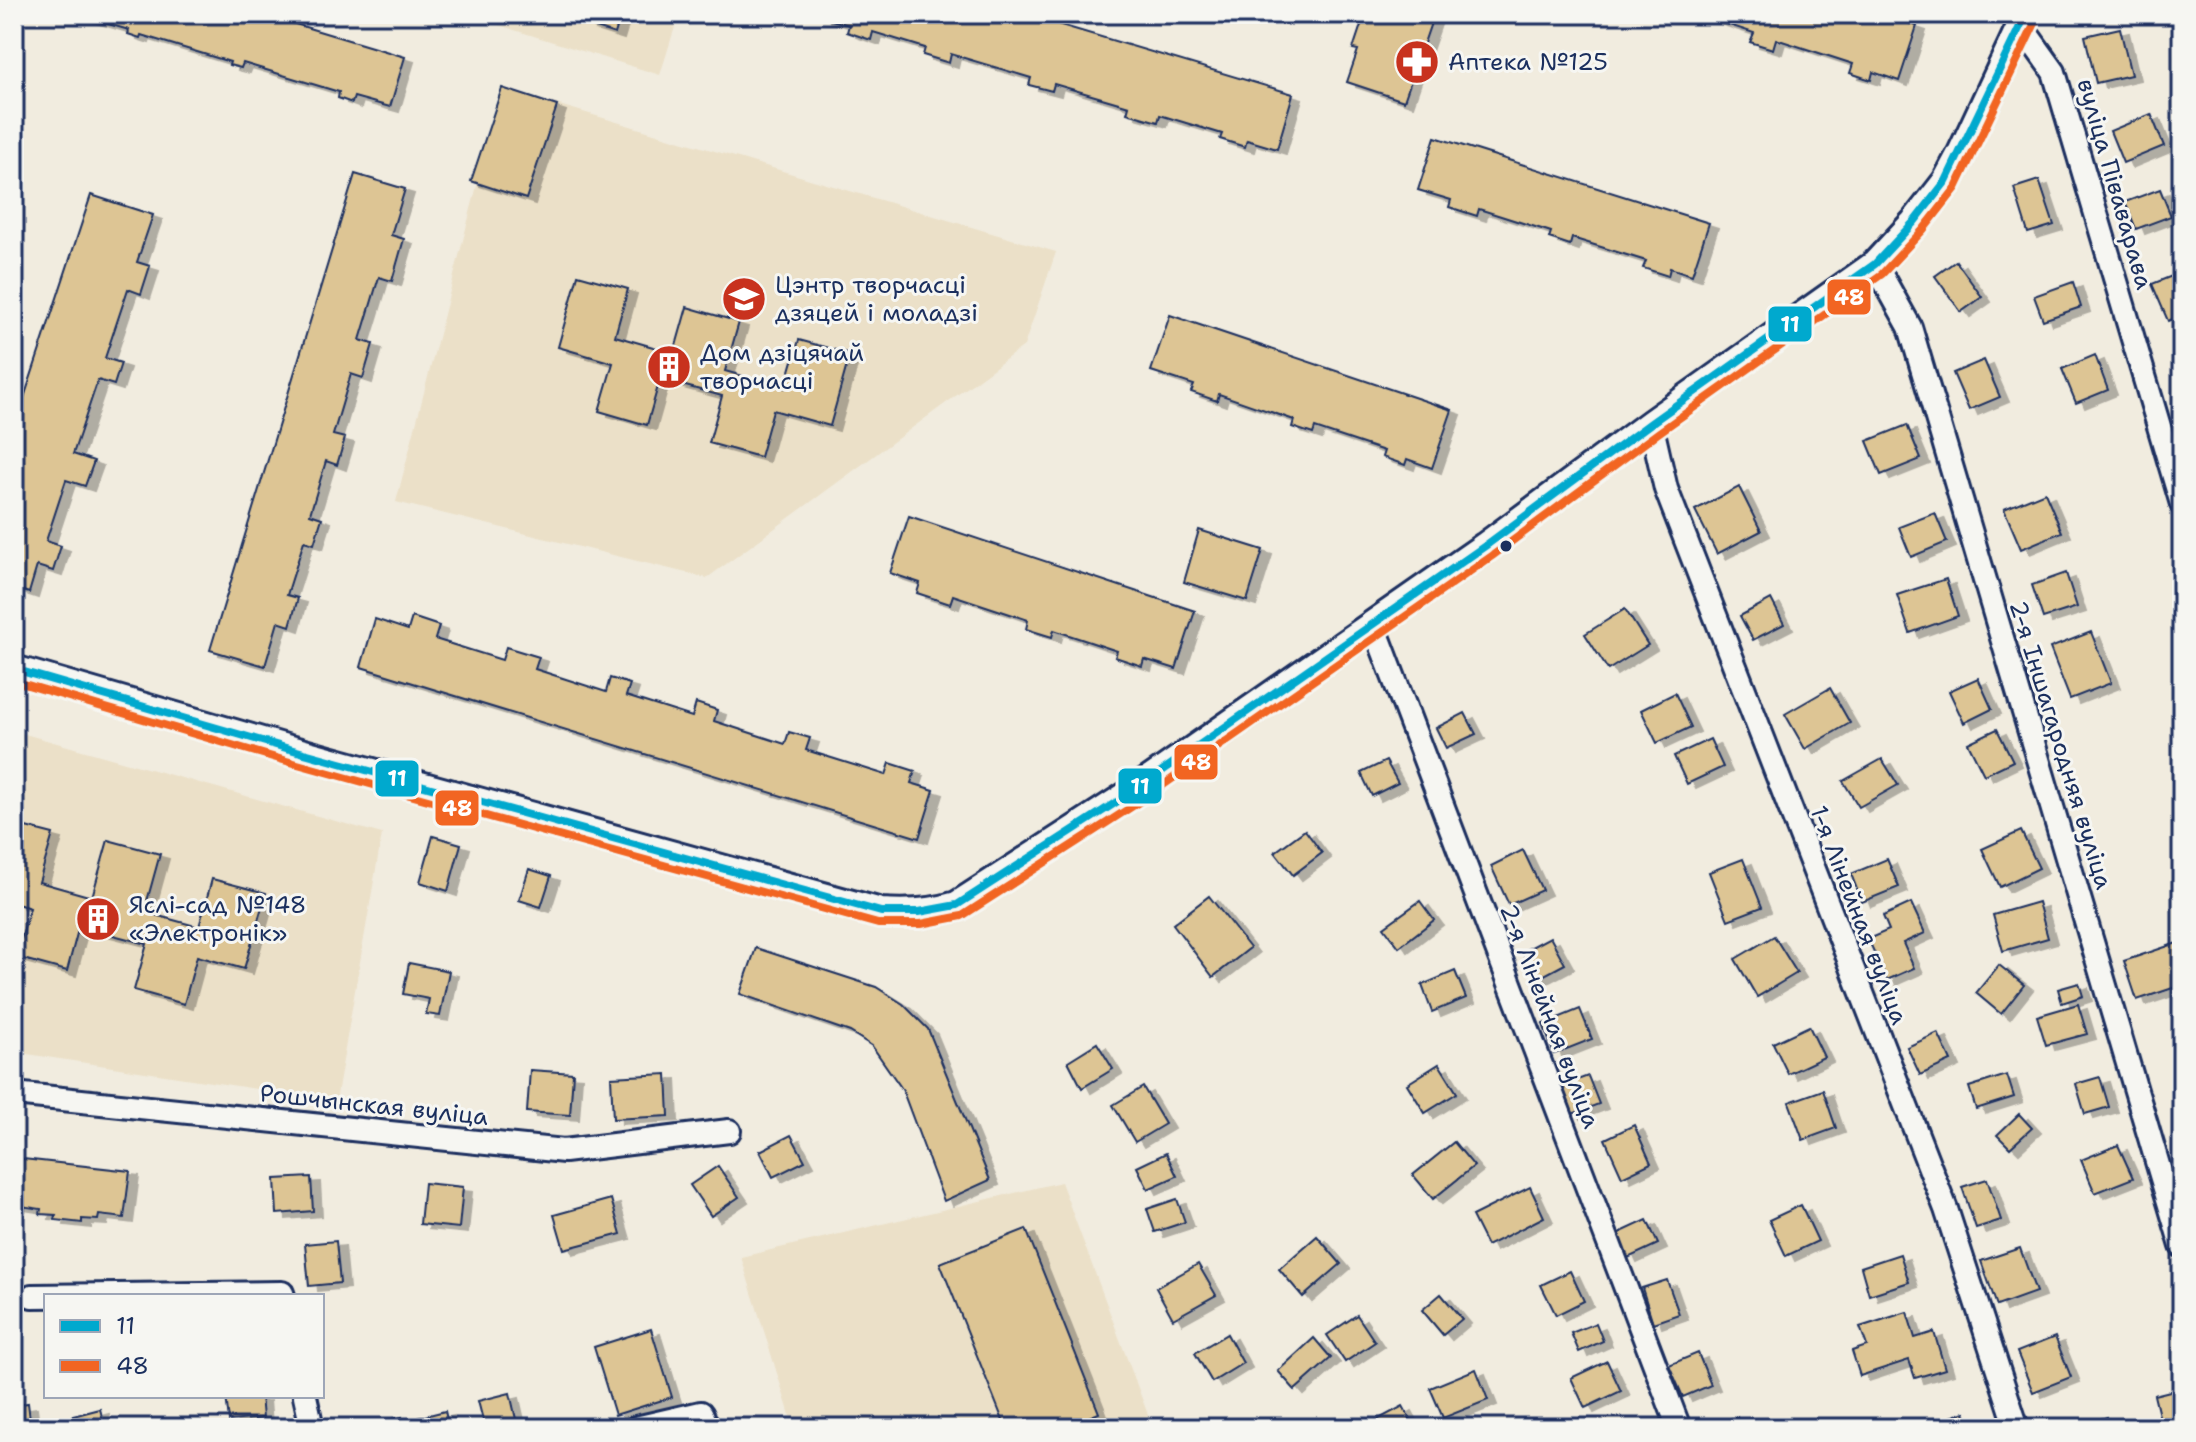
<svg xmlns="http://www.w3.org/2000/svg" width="2196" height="1442" viewBox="0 0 2196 1442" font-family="'Shantell Sans',sans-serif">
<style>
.built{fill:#ebe0c8}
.building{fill:#ddc594;stroke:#1b2f5e;stroke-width:2;filter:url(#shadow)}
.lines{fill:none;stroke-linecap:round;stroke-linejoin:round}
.minor-casing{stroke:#1b2f5e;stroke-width:28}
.tertiary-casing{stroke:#1b2f5e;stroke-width:32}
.minor{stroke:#f6f6f2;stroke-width:22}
.tertiary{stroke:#f6f6f2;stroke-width:26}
.bus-1-casing{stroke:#f6f6f2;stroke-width:14}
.bus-2-casing{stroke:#f6f6f2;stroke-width:14}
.bus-1{stroke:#00a9ce;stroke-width:8}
.bus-2{stroke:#f26522;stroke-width:8}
.bus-dot{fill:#1b2f5e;stroke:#f6f6f2;stroke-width:3}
.labels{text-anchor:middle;stroke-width:6;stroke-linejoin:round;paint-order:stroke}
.poi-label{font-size:24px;fill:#1b2f5e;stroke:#f6f6f2;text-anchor:start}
.street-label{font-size:24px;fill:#1b2f5e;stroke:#f6f6f2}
.line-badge{stroke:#f6f6f2;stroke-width:3}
.badge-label{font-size:22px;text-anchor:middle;font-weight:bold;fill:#fff}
</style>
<defs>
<filter id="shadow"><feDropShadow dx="9" dy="5" stdDeviation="0" flood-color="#0004"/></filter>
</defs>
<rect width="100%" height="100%" fill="#f1ecdf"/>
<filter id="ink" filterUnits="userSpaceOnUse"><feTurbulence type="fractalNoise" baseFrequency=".0125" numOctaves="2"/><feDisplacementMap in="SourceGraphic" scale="16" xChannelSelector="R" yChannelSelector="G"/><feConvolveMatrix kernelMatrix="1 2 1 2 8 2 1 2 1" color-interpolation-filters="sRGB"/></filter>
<g filter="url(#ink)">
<g class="built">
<path d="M463 14H679L660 75Z"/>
<path d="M502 88 1056 252 1024 346 707 578 396 502Z"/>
<path d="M14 731 382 834 336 1101 14 1052Z"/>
<path d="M1061 1182 1153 1428H794L741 1257Z"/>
</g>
<g class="building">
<path d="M73 14H262L405 57 390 107 354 97 352 103 338 98 339 92 243 63 241 68 229 65 230 62 141 35 140 38 128 34 129 30Z"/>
<path d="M590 14H621L615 34 587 25Z"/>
<path d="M822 14H1024L1293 94 1277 149 1247 140 1245 147 1220 139 1222 134 1160 115 1158 122 1127 113 1129 106 1054 84 1052 91 1029 85 1031 78 951 54 949 63 923 55 925 48 873 32 871 40 847 32 849 25 821 17Z"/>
<path d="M1368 14H1434L1404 101 1347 82 1358 50 1353 49 1363 19 1366 20Z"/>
<path d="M1696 14H1881L1917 26 1899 81 1873 72 1871 80 1850 73 1853 64 1776 39 1773 49 1750 42 1754 33Z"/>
<path d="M2120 28 2131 75 2096 83 2085 36Z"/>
<path d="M502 88 557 106 526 199 471 181Z"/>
<path d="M2151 114 2164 146 2123 163 2110 131Z"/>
<path d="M1435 137 1709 223 1692 275 1670 268 1668 276 1643 268 1646 261 1572 238 1570 245 1549 238 1551 232 1479 209 1477 216 1449 207 1451 200 1418 190Z"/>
<path d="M355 174 405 189 391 235 404 239 392 281 379 277 360 340 373 344 363 378 351 374 333 435 345 438 337 465 326 461 310 514 322 518 314 544 304 541 287 595 298 598 290 626 278 622 265 666 210 650Z"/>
<path d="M2039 180 2054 225 2028 233 2014 188Z"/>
<path d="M2160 189 2171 216 2136 229 2125 202Z"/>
<path d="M91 195 153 215 137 262 150 266 141 294 128 289 105 358 121 363 114 385 98 380 73 454 94 461 85 486 66 480 46 541 61 546 53 571 37 566 29 593 14 588V428Z"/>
<path d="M1956 261 1982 297 1961 312 1935 276Z"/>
<path d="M2182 272V315L2168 321 2152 284Z"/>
<path d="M578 275 628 289 615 336 674 353 687 307 739 322 725 371 785 388 799 340 850 354 830 426 773 410 760 457 709 443 722 396 660 379 647 425 599 411 613 363 558 347Z"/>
<path d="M2073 282 2081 307 2043 320 2034 296Z"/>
<path d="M1170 315 1452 410 1432 468 1407 459 1405 465 1382 457 1384 451 1315 428 1313 434 1292 427 1294 420 1219 394 1217 401 1191 392 1194 385 1151 371Z"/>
<path d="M2095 355 2108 390 2076 403 2062 369Z"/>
<path d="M1984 360 2000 397 1969 410 1953 373Z"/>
<path d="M1907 425 1921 459 1881 475 1867 441Z"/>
<path d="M1739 487 1761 531 1717 554 1695 510Z"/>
<path d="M2045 492 2062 532 2021 549 2004 509Z"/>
<path d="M1935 513 1947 542 1911 557 1899 527Z"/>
<path d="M909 516 1195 611 1176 669 1144 659 1142 666 1115 657 1117 651 1054 630 1052 637 1026 629 1028 620 953 595 950 604 917 593 920 583 890 573Z"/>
<path d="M1199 530 1263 550 1247 601 1184 582Z"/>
<path d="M2066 573 2077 607 2043 618 2032 585Z"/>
<path d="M1946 579 1958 616 1910 633 1897 595Z"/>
<path d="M1771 599 1784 624 1753 640 1740 616Z"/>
<path d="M1625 609 1648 645 1608 670 1585 634Z"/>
<path d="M412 617 439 626 435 639 502 660 506 647 539 657 535 669 606 692 610 678 630 684 626 696 692 717 696 703 717 710 714 721 785 744 789 732 810 738 806 750 886 775 890 763 915 771 911 783 934 790 919 838 361 667 375 619 408 630Z"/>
<path d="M2091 632 2111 683 2070 699 2050 648Z"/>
<path d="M1978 678 1992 709 1964 723 1949 691Z"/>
<path d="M1830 688 1850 723 1805 749 1785 714Z"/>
<path d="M1675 693 1691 727 1657 743 1641 710Z"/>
<path d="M1465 713 1476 734 1446 748 1436 728Z"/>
<path d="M1997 729 2013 761 1984 775 1968 743Z"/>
<path d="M1710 739 1723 767 1687 784 1674 756Z"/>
<path d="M1882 759 1898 785 1859 807 1843 781Z"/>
<path d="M1386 761 1398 783 1372 796 1361 773Z"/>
<path d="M14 824 53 834 39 882 92 897 108 840 160 854 144 912 199 927 212 879 266 893 244 969 197 956 184 1004 134 990 147 944 79 926 67 971 16 957 30 908 14 903Z"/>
<path d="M1305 830 1322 853 1293 875 1275 852Z"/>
<path d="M2021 831 2039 868 2000 887 1982 849Z"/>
<path d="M433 836 461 844 448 891 420 882Z"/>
<path d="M1523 850 1542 890 1509 905 1491 866Z"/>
<path d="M1743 859 1762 907 1728 920 1709 872Z"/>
<path d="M1887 859 1899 887 1862 902 1851 874Z"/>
<path d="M529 869 551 876 541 907 519 900Z"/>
<path d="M1209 896 1250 948 1213 977 1173 924Z"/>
<path d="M1420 901 1434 920 1399 947 1384 927Z"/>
<path d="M2038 902 2048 938 2003 951 1993 915Z"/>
<path d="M1911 903 1925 933 1903 943 1914 968 1887 980 1868 939 1889 930 1883 916Z"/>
<path d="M1774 936 1797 973 1757 997 1735 959Z"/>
<path d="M1550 937 1565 964 1537 979 1522 952Z"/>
<path d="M2180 942 2182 947V985L2137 1000 2124 961Z"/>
<path d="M756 948 876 987 903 1004 928 1029 990 1180 944 1201 902 1089 872 1046 850 1032 740 994Z"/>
<path d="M409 963 449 971 440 1016 426 1014 429 999 403 994Z"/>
<path d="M1999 965 2024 985 2001 1014 1976 993Z"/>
<path d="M1455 971 1466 998 1432 1012 1422 985Z"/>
<path d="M2079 983 2083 996 2062 1003 2058 989Z"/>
<path d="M2078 1004 2087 1034 2046 1045 2037 1016Z"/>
<path d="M1580 1009 1592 1039 1554 1054 1543 1024Z"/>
<path d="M1809 1026 1824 1057 1788 1074 1773 1043Z"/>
<path d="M1938 1033 1951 1061 1920 1075 1907 1047Z"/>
<path d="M1097 1043 1113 1069 1082 1088 1068 1061Z"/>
<path d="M1439 1064 1457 1093 1425 1113 1407 1084Z"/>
<path d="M530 1070 573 1073 570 1115 527 1112Z"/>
<path d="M667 1074 669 1116 613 1119 611 1077Z"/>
<path d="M2007 1075 2014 1097 1976 1109 1969 1087Z"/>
<path d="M1588 1076 1599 1104 1572 1114 1561 1086Z"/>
<path d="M2100 1077 2109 1107 2085 1114 2076 1084Z"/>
<path d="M1143 1087 1165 1124 1135 1142 1113 1105Z"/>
<path d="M1823 1090 1836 1128 1803 1140 1789 1102Z"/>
<path d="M2019 1114 2032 1128 2010 1148 1997 1135Z"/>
<path d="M1634 1125 1651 1163 1622 1177 1605 1139Z"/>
<path d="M791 1135 805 1161 773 1177 760 1151Z"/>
<path d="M1454 1142 1474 1166 1433 1199 1413 1175Z"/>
<path d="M2118 1145 2133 1178 2095 1193 2081 1160Z"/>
<path d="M1166 1153 1177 1176 1148 1189 1137 1167Z"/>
<path d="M14 1158 130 1171 124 1218 99 1215 98 1220 82 1219V1223L55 1220 56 1215 40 1214 41 1209 14 1205Z"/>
<path d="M718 1166 739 1197 711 1216 690 1185Z"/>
<path d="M311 1177 313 1211 277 1214 275 1179Z"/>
<path d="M1987 1179 2001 1220 1976 1228 1962 1187Z"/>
<path d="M424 1183 463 1187 459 1228 420 1224Z"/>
<path d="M1530 1187 1544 1217 1487 1246 1472 1216Z"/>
<path d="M611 1199 621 1234 564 1249 554 1215Z"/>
<path d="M1177 1199 1185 1222 1155 1232 1147 1209Z"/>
<path d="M1801 1205 1818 1241 1786 1256 1769 1220Z"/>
<path d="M1647 1220 1658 1244 1628 1258 1617 1234Z"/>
<path d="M1026 1229 1099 1413 1061 1428H1006L940 1263Z"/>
<path d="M1317 1236 1341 1264 1303 1297 1279 1269Z"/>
<path d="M336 1241 340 1283 309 1286 305 1244Z"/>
<path d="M2020 1248 2036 1292 1997 1306 1981 1261Z"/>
<path d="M1900 1254 1909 1282 1869 1295 1861 1267Z"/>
<path d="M1198 1264 1216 1295 1173 1319 1156 1288Z"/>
<path d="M1570 1271 1584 1301 1556 1315 1541 1285Z"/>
<path d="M1667 1280 1679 1314 1653 1323 1642 1288Z"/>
<path d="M1441 1294 1462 1319 1443 1335 1422 1310Z"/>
<path d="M1907 1312 1915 1338 1934 1332 1945 1369 1915 1378 1909 1360 1860 1376 1852 1351 1867 1346 1860 1327Z"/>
<path d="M1357 1315 1375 1342 1345 1362 1327 1335Z"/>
<path d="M1596 1323 1603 1341 1579 1352 1571 1333Z"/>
<path d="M651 1329 672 1397 615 1415 594 1347Z"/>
<path d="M1227 1334 1243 1363 1212 1382 1195 1353Z"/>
<path d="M2055 1337 2071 1377 2033 1392 2017 1352Z"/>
<path d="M1314 1338 1331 1358 1295 1390 1278 1371Z"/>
<path d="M1698 1353 1711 1385 1683 1397 1669 1365Z"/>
<path d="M1607 1361 1621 1391 1585 1408 1571 1378Z"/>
<path d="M1476 1369 1488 1400 1443 1418 1430 1388Z"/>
<path d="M2182 1388V1428H2162L2154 1395Z"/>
<path d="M510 1393 518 1428H485L478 1401Z"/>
<path d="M226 1396H261L263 1418 229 1421Z"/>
<path d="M28 1403 31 1428H14V1405Z"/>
<path d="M1403 1406 1415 1428H1362Z"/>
<path d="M100 1409 105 1428H75L73 1416Z"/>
<path d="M445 1411 449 1428H415L413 1419Z"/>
<path d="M1965 1412 1971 1428H1920Z"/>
<path d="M402 1417 404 1428H378L377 1422Z"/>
<path d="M1737 1417 1741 1428H1707Z"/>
<path d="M2107 1417 2110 1428H2072Z"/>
</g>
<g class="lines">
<g class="minor-casing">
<g id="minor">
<path d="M2021 26 2054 72 2182 504"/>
<path d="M1875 264 1910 327 2182 1246"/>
<path d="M1651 423 1666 489 1946 1209 2017 1428"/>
<path d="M1373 623 1679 1428"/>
<path d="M14 1094 564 1151 729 1131"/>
<path d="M32 1296 282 1293 283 1296"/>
<path d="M305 1396 312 1428"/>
<path d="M636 1428 701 1413 708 1428"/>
</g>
</g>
<g class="tertiary-casing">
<path id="tertiary" d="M14 669 286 748 881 912C908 914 931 913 957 905L1129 794 1485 546 1651 423 1875 264 1914 222 1946 181 1961 153 2026 14"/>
</g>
<use href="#minor" class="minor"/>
<use href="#tertiary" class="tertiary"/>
<g class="bus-1-casing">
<path id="bus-1" d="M14 669 286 748 881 912H919L957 905 1129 794 1485 546 1651 423 1875 264 1914 222 1946 181 2026 14"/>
</g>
<g class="bus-2-casing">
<path id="bus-2" d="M14 681 283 760 878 924H921L962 916 1136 804 1492 556 1658 433 1882 274 1923 230 1956 188 2037 19"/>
</g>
<use href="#bus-1" class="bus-1"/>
<use href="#bus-2" class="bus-2"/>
</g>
</g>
<defs>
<g id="pharmacy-disc" transform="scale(2.3)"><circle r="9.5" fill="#c8321e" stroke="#f6f6f2"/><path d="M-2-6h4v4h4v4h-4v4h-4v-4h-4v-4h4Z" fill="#fff"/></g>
<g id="school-disc" transform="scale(2.3)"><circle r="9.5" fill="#c8321e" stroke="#f6f6f2"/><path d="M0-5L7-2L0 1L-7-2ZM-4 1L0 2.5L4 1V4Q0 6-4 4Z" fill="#fff"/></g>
<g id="building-disc" transform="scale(2.3)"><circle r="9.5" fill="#c8321e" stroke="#f6f6f2"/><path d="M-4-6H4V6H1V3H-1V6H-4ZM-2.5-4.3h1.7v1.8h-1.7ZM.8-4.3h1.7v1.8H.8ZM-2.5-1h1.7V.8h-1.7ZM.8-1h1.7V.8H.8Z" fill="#fff"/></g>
</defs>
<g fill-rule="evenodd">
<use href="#pharmacy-disc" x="1417" y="62"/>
<use href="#school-disc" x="744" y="299"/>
<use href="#building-disc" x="669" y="367"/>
<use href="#building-disc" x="98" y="919"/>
</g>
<circle class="bus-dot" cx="1506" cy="546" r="7"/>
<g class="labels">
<g class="poi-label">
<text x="1448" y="70">Аптека №125</text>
<text x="775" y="293">Цэнтр творчасці<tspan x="775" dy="28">дзяцей і моладзі</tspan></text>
<text x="700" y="361">Дом дзіцячай<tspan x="700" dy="28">творчасці</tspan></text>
<text x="129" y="913">Яслі-сад №148<tspan x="129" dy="28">«Электронік»</tspan></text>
</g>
<g class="street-label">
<text transform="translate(2115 184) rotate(74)" y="8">вуліца Піваварава</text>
<text transform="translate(2061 745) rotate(73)" y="8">2-я Іншагародняя вуліца</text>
<text transform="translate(1859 915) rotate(69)" y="8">1-я Лінейная вуліца</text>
<text transform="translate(1550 1016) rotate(69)" y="8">2-я Лінейная вуліца</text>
<text transform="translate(374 1105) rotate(6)" y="8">Рошчынская вуліца</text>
</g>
</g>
<g class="line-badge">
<rect x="1826" y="278" width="46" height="38" rx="8" fill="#f26522"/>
<rect x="1767" y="305" width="46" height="38" rx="8" fill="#00a9ce"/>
<rect x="1173" y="743" width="46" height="38" rx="8" fill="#f26522"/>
<rect x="374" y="759" width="46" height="39" rx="8" fill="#00a9ce"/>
<rect x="1117" y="767" width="46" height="38" rx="8" fill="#00a9ce"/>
<rect x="434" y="789" width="46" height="38" rx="8" fill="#f26522"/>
</g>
<g class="badge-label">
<text x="1849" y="305">48</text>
<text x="1790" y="332">11</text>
<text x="1196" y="770">48</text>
<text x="397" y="786">11</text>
<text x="1140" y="794">11</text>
<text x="457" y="816">48</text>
</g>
<rect width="2196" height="1442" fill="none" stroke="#f6f6f2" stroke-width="48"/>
<rect x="24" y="24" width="2148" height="1394" fill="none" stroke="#1b2f5e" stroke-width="3" filter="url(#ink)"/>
<rect x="44" y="1294" width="280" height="104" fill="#f6f6f2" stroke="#9ea6b7" stroke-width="2"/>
<rect x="60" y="1320" width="40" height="12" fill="#00a9ce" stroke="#9ea6b7" stroke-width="2"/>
<text x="116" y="1334" font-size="24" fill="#1b2f5e">11</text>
<rect x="60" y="1360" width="40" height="12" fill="#f26522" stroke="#9ea6b7" stroke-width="2"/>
<text x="116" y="1374" font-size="24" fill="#1b2f5e">48</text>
</svg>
